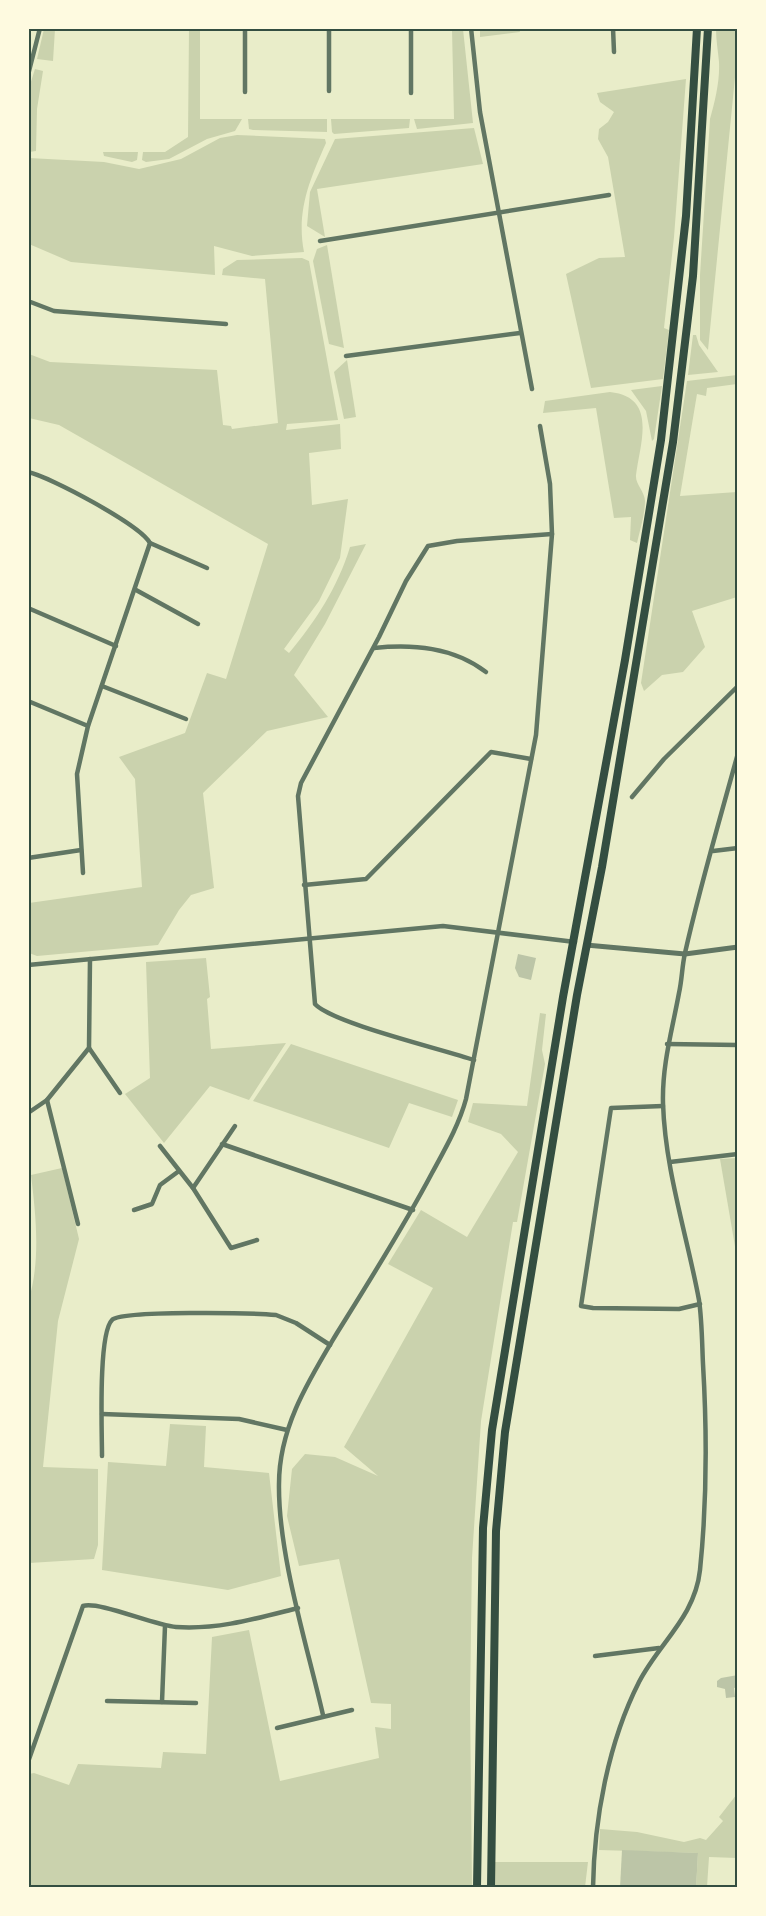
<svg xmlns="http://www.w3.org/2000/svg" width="766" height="1916" viewBox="0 0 766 1916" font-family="Signika,sans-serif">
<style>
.green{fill:#cad2ad}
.building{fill:#bcc5a7}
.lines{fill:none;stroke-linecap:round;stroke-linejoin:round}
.minor{stroke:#617663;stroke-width:4.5}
.tertiary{stroke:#617663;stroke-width:5}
.trunk{stroke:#344e41;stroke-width:8}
.neatline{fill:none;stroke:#344e41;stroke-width:2}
</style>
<rect width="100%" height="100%" fill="#e9edc9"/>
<g class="green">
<path d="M44 29H55L53 61 37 59Z"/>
<path d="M189 29H200V119H242L235 131 207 139 169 159 146 162 142 160 143 152H165L188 137Z"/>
<path d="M452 29H463L473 123 417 129 414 119H454Z"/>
<path d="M480 29H519L520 32 480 37Z"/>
<path d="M716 29H737L738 47 708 350 700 340V275L710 119C715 101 720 81 719 62 718 51 716 40 716 29Z"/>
<path d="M35 69 43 71 37 109 36 151 29 152V88Z"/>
<path d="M686 79 674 237 664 328 669 330 663 379 591 388 566 274 599 258 625 257 608 157 598 139 599 129 608 122 614 112 600 102 597 93Z"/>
<path d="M248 119H327V132L253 130 249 129Z"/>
<path d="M331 119H410L409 128 334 134 332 132Z"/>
<path d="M474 128 483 164 317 189 325 237 307 226 310 192 335 139Z"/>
<path d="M237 135 325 139 326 143C310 179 296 211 304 252L252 256 214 246 215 275 71 262 29 244V158L104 162 139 169 181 159 220 138Z"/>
<path d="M103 152H138L137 160 132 162 104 156Z"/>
<path d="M327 245 344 348 329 344 313 261 317 249Z"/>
<path d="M302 258 309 261 338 420 287 424 286 430 340 424 341 449 309 453 312 505 348 499 340 558 319 601 284 649 289 653C315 622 338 587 350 547L366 544 325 624 294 675 328 717 267 731 203 793 214 888 191 895 179 910 158 945 37 956 29 953V903L142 887 135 779 119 757 185 733 207 673 226 679 268 544 59 425 29 418V354L50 362 217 370 223 425 231 426 232 429 278 423 265 279 222 275 223 269 237 260Z"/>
<path d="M693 335H696L699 345 718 372 688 375Z"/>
<path d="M347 360 356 417 344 419 334 372Z"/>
<path d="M737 375V384L707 388 706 396 697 394 680 496 737 492V597L692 611 705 647 683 672 662 675 644 691 641 683 687 381Z"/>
<path d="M662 386 654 439 652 441 646 411 631 390Z"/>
<path d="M610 392C658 397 640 443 636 475 635 484 645 492 645 501 645 514 640 530 637 543L630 540 631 517 614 518 596 408 543 413 545 401Z"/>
<path d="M206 958 210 997 207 999 211 1049 286 1043 249 1100 210 1086 164 1143 125 1094 150 1078 146 962Z"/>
<path d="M540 1013 546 1014 542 1050 545 1064 517 1222H513L481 1421 472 1558 470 1702 472 1887H29V1774L34 1773 69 1785 78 1764 161 1768 163 1752 206 1754 212 1637 249 1630 280 1781 379 1758 375 1727 391 1729V1704L371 1703 339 1559 299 1566 287 1516 292 1469 305 1454 335 1457 378 1476 344 1447 433 1288 388 1264 421 1210 467 1237 518 1152 501 1134 468 1122 473 1103 527 1106Z"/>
<path d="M291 1044 458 1100 452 1117 409 1103 389 1148 253 1101Z"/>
<path d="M737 1158H738L737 1258 720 1159Z"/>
<path d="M62 1168 79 1239 58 1321 43 1467 98 1469V1545L94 1559 29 1563 28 1302C41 1262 36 1216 31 1175Z"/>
<path d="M170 1424 206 1426 204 1467 269 1473 281 1576 228 1590 102 1570 108 1462 166 1466Z"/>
<path d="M737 1794V1858L709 1857 707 1887H696L698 1853 599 1850 600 1829 637 1832 684 1842 700 1838 706 1840 723 1821 719 1817Z"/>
<path d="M495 1862H588L585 1887 495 1888Z"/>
</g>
<g class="building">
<path d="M518 954 536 958 531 980 519 977 515 968Z"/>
<path d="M738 1675V1687L734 1688 735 1697 726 1698 725 1689 717 1687V1681L721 1678Z"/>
<path d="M622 1850 698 1853 696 1888H620Z"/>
</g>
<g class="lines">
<g class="minor">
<path d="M245 28V92"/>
<path d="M411 28V93"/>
<path d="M471 28 480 112 532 389"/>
<path d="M613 28 614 52"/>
<path d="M28 75 40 28"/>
<path d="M329 91V28"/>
<path d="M320 241 609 195"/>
<path d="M28 301 54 311 226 324"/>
<path d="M346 356 520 333"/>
<path d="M28 472C51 477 140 525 150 543L88 726 77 774 83 873"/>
<path d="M150 543 207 568"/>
<path d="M136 590 198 624"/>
<path d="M28 608 116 646"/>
<path d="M374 648C413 644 453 647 486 672"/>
<path d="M102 686 186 719"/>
<path d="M28 701 88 726"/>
<path d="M632 797 664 759 738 686"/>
<path d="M713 851 738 848"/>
<path d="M28 858 81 850"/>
<path d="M304 885 366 879 491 752 531 759"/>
<path d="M28 965 443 926 575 942"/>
<path d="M667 1044 738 1045"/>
<path d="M89 1048 120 1093"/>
<path d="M474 1060C442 1049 332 1023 315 1004L298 796 301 783 379 637 406 581 428 546 457 541 552 534"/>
<path d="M47 1100 78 1224"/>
<path d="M663 1106 611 1108 581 1306 593 1308 679 1309 700 1304"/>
<path d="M28 1113 47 1100 89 1048 90 959"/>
<path d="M222 1144 413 1210"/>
<path d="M160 1146 193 1188 231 1248 257 1240"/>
<path d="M670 1162 738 1154"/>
<path d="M193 1188 235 1126"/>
<path d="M134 1210 152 1204 160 1185 179 1171"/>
<path d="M102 1414 239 1419 287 1430"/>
<path d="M102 1456C102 1432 98 1334 112 1320 121 1310 255 1313 276 1315L296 1323 330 1345"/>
<path d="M595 1656 659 1648"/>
<path d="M107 1701 196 1703"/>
<path d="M162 1702 165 1626"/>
<path d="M323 1715C307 1645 278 1554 279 1484 279 1427 309 1380 337 1333 370 1280 403 1228 432 1173 445 1149 459 1125 466 1099L536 735 552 534 550 484 540 426"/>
<path d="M277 1728 352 1710"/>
<path d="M28 1762 83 1606C99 1601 153 1625 176 1627 218 1630 258 1618 298 1608"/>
<path d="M593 1888C594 1820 608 1743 639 1682 659 1643 695 1617 700 1570 707 1502 707 1432 703 1364 702 1343 702 1321 699 1300 687 1235 665 1170 663 1103 662 1065 672 1031 679 993 682 980 682 966 685 953 700 886 720 819 738 753"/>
</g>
<path class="tertiary" d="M586 945 685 954 738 947"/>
<g class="trunk">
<path d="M477 1888 483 1528 492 1430 563 997 625 660 661 440 686 216 697 28"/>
<path d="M491 1888 496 1531 505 1432 577 995 602 867 673 442 693 276 708 28"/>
</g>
</g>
<rect width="766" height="1916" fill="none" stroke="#fefae0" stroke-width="60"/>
<rect x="30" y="30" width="706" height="1856" class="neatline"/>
</svg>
